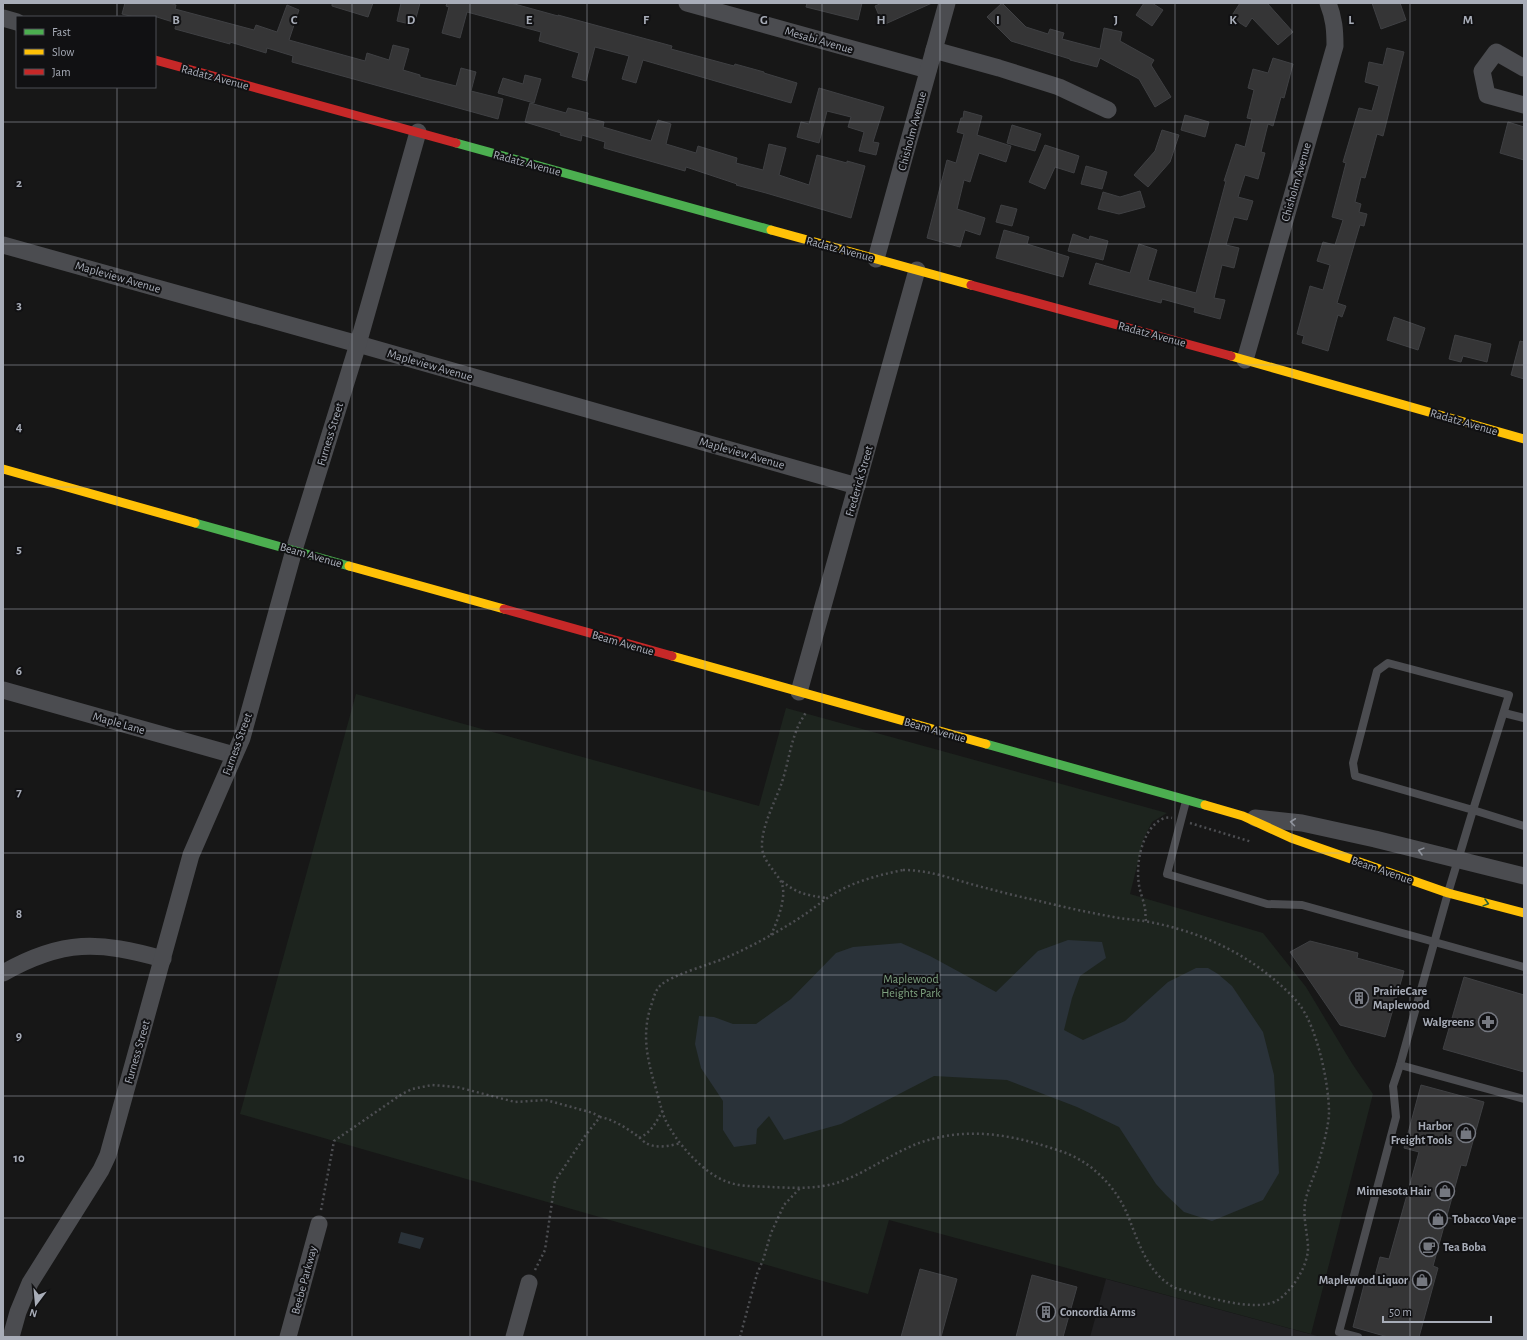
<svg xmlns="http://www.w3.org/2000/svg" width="1527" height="1340" viewBox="0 0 1527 1340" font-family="'Alegreya Sans',sans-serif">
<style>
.built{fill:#212123}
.green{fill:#1d241e}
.water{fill:#2a3239}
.building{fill:#353536;stroke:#3f4043}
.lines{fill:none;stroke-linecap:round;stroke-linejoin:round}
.path{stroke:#4d4e52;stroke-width:2.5;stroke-dasharray:2 3;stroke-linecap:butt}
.lane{stroke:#4b4c50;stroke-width:8}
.street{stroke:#4b4c50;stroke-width:17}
.fast{stroke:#4caf50;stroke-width:9}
.slow{stroke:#ffc107;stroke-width:9}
.jam{stroke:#c62828;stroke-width:9}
.oneway{stroke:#8c9099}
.oneway2{stroke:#2e6032}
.grid{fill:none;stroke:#a8adb8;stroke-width:1;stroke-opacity:0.55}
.labels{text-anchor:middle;stroke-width:4;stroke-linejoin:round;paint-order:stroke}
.street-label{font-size:12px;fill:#a8adb8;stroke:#111113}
.park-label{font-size:12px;fill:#7fa381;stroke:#111113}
.poi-label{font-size:12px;font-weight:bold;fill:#a8adb8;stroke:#111113;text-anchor:start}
.grid-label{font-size:13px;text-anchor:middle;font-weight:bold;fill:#a8adb8;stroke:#111113;stroke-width:4;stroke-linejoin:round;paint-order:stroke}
</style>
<rect width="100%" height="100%" fill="#171717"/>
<path class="built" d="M1106 1279 1321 1337H1090Z"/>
<path class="green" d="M356 694 759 806 786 708 1167 813 1152 822 1144 838 1130 894 1263 933 1306 987 1353 1065 1373 1094 1311 1334 889 1220 868 1294 240 1114Z"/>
<g class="water">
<path d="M1068 940 1102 942 1106 958 1080 976 1072 998 1064 1030 1083 1040 1125 1021 1168 982 1196 968H1208L1218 974 1232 986 1263 1032 1274 1075 1279 1173 1263 1200 1212 1221 1184 1212 1166 1195 1156 1184 1119 1127 1077 1107 1007 1080 934 1076 841 1124 784 1140 769 1116 757 1129 756 1144 734 1147 723 1130V1101L701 1068 695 1044 699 1016 714 1017 733 1024H756L791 999 836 953 853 947 901 943 930 956 996 992 1038 951Z"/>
<path d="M401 1232 424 1238 420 1249 398 1243Z"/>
</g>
<g class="building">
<path d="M125 3H169L176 5 175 9 254 30 256 25 277 32 287 5 299 10 289 40 365 61 367 53 389 60 393 45 409 49 403 70 420 75V77L456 86 461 68 476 72 471 91 503 99 498 119 292 62 293 56 267 48 266 53 230 42V44L175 29 176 23 157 17H134L122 14Z"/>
<path d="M332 3H373L368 17 332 6Z"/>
<path d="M401 3H420L414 25 397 21Z"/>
<path d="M447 3H511L558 16V15L672 46 671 49 734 66 735 64 764 72V73L797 83 791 103 643 60 636 83 622 79 629 56 595 47 586 81 572 77 579 53 539 41 541 32 467 12 460 38 442 33 449 7 446 6Z"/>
<path d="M807 3H862L858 20 806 7Z"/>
<path d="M882 3H932L883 25 875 6Z"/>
<path d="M1002 3 1026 27 1048 34 1050 29 1064 33 1062 39 1100 49 1104 28 1122 32 1120 41 1154 60 1151 65 1171 97 1155 107 1139 79 1100 58 1097 67 1070 60V59L1011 41 987 17Z"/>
<path d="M1144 3H1152L1163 10 1152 26 1136 15Z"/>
<path d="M1240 3H1267L1293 32 1278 45 1252 18 1246 27 1231 17Z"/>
<path d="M1372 3H1400L1406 20 1381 29Z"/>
<path d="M1387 48 1404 52 1383 136 1377 134 1365 178 1361 177 1355 202 1361 204 1359 212 1367 214 1364 226 1360 225 1337 303 1346 306 1342 317 1338 315 1328 351 1302 343 1304 336 1297 334 1310 286 1323 290 1330 265 1317 261 1323 242 1335 245 1343 220 1332 217 1346 163 1343 162 1359 108 1372 111 1379 86 1365 82 1369 62 1383 65Z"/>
<path d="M1273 58 1293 64 1284 98 1281 97 1273 126 1268 124 1261 152 1265 153 1258 179 1245 175 1238 197 1253 201 1247 220 1234 217 1226 245 1239 248 1234 268 1222 265 1214 298 1225 300 1220 319 1194 312 1195 308 1162 299 1161 303 1089 284 1096 263 1130 273 1139 244 1157 250 1148 280 1196 293 1226 181H1224L1236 144 1245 147 1252 119 1247 118 1254 90 1248 88 1253 69 1268 73Z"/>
<path d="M525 75 541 79 534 103 498 93 503 78 523 84Z"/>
<path d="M819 88 884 107 873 142 879 143 876 155 859 151 864 132 848 127 851 117 827 111 819 143 797 137 801 122 809 124Z"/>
<path d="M530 103 566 113 568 108 588 113 587 118 604 122 603 127 651 141 658 120 671 124 666 144 696 153 698 146 737 158 736 163 763 170 769 144 786 148 779 175 809 185 817 155 847 163V161L865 166 851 218 766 193 736 185 737 184 686 167 685 171 604 148 605 142 582 135 581 141 560 135 561 133 525 122Z"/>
<path d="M964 111 982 116 977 135 1011 146 1006 162 979 153 970 182 964 180 957 209 985 218 980 235 965 230 960 247 927 238 947 160 956 163 964 134 957 132 961 118H963Z"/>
<path d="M1185 115 1209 122 1205 137 1181 130Z"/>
<path d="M1508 122 1524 127V160L1500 153Z"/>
<path d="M1012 125 1041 134 1035 151 1007 143Z"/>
<path d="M1162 130 1179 135 1170 162 1148 187 1134 175 1155 151Z"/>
<path d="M1045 145 1079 156 1074 173 1055 167 1045 189 1029 182Z"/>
<path d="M1086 166 1107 172 1102 189 1081 184Z"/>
<path d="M1140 191 1145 207 1119 214 1098 209 1103 192 1120 197Z"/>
<path d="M1001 205 1017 209 1012 226 996 222Z"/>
<path d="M1004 230 1029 237 1027 244 1069 257 1063 277 996 258Z"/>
<path d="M1073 234 1089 240 1090 236 1108 241 1103 260 1068 251Z"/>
<path d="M1394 317 1425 328 1418 350 1387 340Z"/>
<path d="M1455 335 1491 344 1487 362 1463 356 1461 362 1449 359Z"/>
<path d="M1520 341 1524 342V379L1511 375Z"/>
<path d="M1310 941 1358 953 1357 958 1404 971 1385 1037 1340 1025 1290 952Z"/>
<path d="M1464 977 1524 995V1072L1443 1049Z"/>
<path d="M1421 1085 1484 1102 1466 1166 1461 1165 1433 1266 1438 1268 1419 1337H1388L1353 1327 1364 1285 1372 1287 1380 1257 1389 1259 1419 1152 1404 1148Z"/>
<path d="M920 1269 957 1279 941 1337H901Z"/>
<path d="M1032 1275 1077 1287 1063 1337H1016Z"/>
</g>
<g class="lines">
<g class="path">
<path d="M1190 823 1252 842"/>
<path d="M903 870C930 870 952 879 978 886 997 891 1016 896 1035 900 1063 907 1091 913 1119 918 1127 919 1136 920 1144 921 1190 929 1235 947 1271 977 1281 985 1291 994 1299 1004 1317 1027 1329 1083 1329 1113 1329 1125 1321 1155 1317 1167 1313 1179 1307 1191 1305 1203 1303 1218 1307 1231 1308 1246 1309 1264 1293 1290 1278 1300 1255 1314 1201 1295 1175 1288 1147 1273 1139 1243 1128 1216 1117 1188 1092 1162 1063 1152 1020 1137 978 1127 932 1139 896 1148 868 1174 833 1184 814 1189 790 1188 771 1187 755 1186 739 1187 725 1181 702 1172 675 1141 665 1119 661 1109 659 1099 656 1089 647 1059 641 1033 652 1003 654 996 656 989 661 985 670 976 710 964 723 959 751 947 776 933 801 917 812 910 823 900 835 893 856 881 879 875 903 870Z"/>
<path d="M782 881C797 894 807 895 826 898"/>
<path d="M1146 921C1145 917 1146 913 1145 909 1144 901 1140 893 1139 885 1136 866 1140 841 1153 826 1158 821 1164 816 1172 818"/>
<path d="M771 935C777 922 789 893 780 880 772 867 761 859 762 843 763 823 776 800 782 782 788 764 790 746 797 729 799 723 803 718 806 712"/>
<path d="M639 1138C652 1132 656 1122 663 1110"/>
<path d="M321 1210 334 1141 402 1094 412 1089 432 1085 457 1087 515 1102 546 1100 593 1113 600 1117"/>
<path d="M535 1270 545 1250 555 1181 585 1136 600 1117C615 1120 626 1128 639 1137 641 1139 644 1142 646 1143 656 1149 670 1146 681 1143"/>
<path d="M740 1337 757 1274 763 1260 771 1233 784 1205 801 1187"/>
</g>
<g class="lane">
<path d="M1388 663 1509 695 1473 810 1355 776 1353 763 1377 671Z"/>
<path d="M1504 713 1524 718"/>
<path d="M1186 801 1167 874 1267 904 1302 905 1524 967"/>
<path d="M1524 826 1473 810 1448 893 1400 1065 1524 1099"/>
<path d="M1358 1337 1339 1332 1396 1117 1393 1086 1400 1065"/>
</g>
<g class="street">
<path d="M687 3 928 70"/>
<path d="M3 18 17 22"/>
<path d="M934 50 999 68 1059 87 1108 110"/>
<path d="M1524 68 1496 52 1482 71 1487 95 1524 105"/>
<path d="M3 245 358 344 857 486"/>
<path d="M876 259 947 3"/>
<path d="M1245 360 1335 46C1335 30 1334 18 1328 3"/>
<path d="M3 690 234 755"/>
<path d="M799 692 917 270"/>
<path d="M1255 818 1302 823 1375 839 1524 876"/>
<path d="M3 973C63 939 99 941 163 959"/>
<path d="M11 1337 18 1312 30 1283 101 1170 108 1155 191 855 242 738 294 550 358 344 418 132"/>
<path d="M288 1337 319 1224"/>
<path d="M514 1337 529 1283"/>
</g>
<g class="fast">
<path d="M456 143 771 230"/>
<path d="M195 523 349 566"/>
<path d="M986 744 1205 805"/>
</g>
<g class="slow">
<path d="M771 230 971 285"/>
<path d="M1231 356 1524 439"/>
<path d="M3 469 195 523"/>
<path d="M349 566 504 609"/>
<path d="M672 656 986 744"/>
<path d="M1205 805 1243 816 1291 838 1448 893 1524 913"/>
</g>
<g class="jam">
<path d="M155 60 456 143"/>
<path d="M971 285 1231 356"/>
<path d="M504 609 672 656"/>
</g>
</g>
<defs><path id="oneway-chevron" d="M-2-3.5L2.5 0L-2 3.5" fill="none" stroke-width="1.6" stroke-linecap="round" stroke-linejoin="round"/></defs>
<g class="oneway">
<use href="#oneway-chevron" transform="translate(1293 822) rotate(-173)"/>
<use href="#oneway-chevron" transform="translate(1421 851) rotate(-165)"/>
</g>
<use class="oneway2" href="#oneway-chevron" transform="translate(1486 903) rotate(15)"/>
<path class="grid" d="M117 3V17M235 3V1337M352 3V1337M470 3V1337M587 3V1337M705 3V1337M822 3V1337M940 3V1337M1057 3V1337M1175 3V1337M1292 3V1337M1410 3V1337M117 87V1337M3 122H1524M3 244H1524M3 365H1524M3 487H1524M3 609H1524M3 731H1524M3 853H1524M3 975H1524M3 1096H1524M3 1218H1524"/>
<defs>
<g id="building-ring" transform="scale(1)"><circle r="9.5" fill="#111113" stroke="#757880" stroke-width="1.5"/><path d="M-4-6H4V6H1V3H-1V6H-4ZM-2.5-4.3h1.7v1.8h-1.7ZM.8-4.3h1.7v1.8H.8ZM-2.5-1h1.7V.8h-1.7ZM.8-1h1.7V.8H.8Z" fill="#757880"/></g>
<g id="pharmacy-ring" transform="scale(1)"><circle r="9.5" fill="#111113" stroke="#757880" stroke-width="1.5"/><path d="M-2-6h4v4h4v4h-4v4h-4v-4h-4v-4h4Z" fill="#757880"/></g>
<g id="shop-ring" transform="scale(1)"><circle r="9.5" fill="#111113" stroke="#757880" stroke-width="1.5"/><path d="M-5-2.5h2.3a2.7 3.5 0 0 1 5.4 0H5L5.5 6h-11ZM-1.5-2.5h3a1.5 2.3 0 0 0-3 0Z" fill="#757880"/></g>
<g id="cafe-ring" transform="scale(1)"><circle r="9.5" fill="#111113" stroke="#757880" stroke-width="1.5"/><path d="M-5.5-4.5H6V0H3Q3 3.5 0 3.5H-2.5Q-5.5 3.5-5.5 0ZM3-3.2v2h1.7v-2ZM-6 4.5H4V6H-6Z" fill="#757880"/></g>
</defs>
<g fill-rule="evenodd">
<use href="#building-ring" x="1359" y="998"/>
<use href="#pharmacy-ring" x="1488" y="1022"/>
<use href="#shop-ring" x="1466" y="1133"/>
<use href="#shop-ring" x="1445" y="1191"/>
<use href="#shop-ring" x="1438" y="1219"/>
<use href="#cafe-ring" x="1429" y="1247"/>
<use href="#shop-ring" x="1422" y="1280"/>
<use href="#building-ring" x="1046" y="1312"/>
</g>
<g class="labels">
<g class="street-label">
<text transform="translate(819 40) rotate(16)" y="4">Mesabi Avenue</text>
<text transform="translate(215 77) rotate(15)" y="4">Radatz Avenue</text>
<text transform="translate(912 131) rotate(-75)" y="4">Chisholm Avenue</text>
<text transform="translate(527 163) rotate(15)" y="4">Radatz Avenue</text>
<text transform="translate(1296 182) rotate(-74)" y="4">Chisholm Avenue</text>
<text transform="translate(840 249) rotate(15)" y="4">Radatz Avenue</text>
<text transform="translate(118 277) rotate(16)" y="4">Mapleview Avenue</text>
<text transform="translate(1152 334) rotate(15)" y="4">Radatz Avenue</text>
<text transform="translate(430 365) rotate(16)" y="4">Mapleview Avenue</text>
<text transform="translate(1464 422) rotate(16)" y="4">Radatz Avenue</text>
<text transform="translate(330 434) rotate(-73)" y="4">Furness Street</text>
<text transform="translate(742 453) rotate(16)" y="4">Mapleview Avenue</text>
<text transform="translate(859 481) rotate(-74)" y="4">Frederick Street</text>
<text transform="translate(311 555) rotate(16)" y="4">Beam Avenue</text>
<text transform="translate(623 643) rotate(16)" y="4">Beam Avenue</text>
<text transform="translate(119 723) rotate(16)" y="4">Maple Lane</text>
<text transform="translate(935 730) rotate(16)" y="4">Beam Avenue</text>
<text transform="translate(237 744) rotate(-70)" y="4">Furness Street</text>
<text transform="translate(1382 870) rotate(19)" y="4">Beam Avenue</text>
<text transform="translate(137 1052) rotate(-74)" y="4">Furness Street</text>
<text transform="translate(304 1280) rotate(-75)" y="4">Beebe Parkway</text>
</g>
<g class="park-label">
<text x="911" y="983">Maplewood<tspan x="911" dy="14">Heights Park</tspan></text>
</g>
<g class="poi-label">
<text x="1373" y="995">PrairieCare<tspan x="1373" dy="14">Maplewood</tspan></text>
<text x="1474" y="1026" text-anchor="end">Walgreens</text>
<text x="1452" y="1130" text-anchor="end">Harbor<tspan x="1452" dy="14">Freight Tools</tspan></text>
<text x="1431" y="1195" text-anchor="end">Minnesota Hair</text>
<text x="1452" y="1223">Tobacco Vape</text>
<text x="1443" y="1251">Tea Boba</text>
<text x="1408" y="1284" text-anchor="end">Maplewood Liquor</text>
<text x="1060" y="1316">Concordia Arms</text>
</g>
</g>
<g class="grid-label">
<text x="176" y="24">B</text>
<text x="294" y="24">C</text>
<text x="411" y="24">D</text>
<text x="529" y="24">E</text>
<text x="646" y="24">F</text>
<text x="764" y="24">G</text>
<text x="881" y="24">H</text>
<text x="998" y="24">I</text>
<text x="1116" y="24">J</text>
<text x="1233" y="24">K</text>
<text x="1351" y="24">L</text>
<text x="1468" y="24">M</text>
<text x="19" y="187">2</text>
<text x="19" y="309">3</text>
<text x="19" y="431">4</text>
<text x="19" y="553">5</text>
<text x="19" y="675">6</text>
<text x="19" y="796">7</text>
<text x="19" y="918">8</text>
<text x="19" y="1040">9</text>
<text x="19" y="1162">10</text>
</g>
<rect width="1527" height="1340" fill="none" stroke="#a8adb8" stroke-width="8"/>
<rect x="16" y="16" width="140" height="72" fill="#111113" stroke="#4d4f55"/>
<rect x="24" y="29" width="20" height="6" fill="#4caf50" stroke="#4d4f55"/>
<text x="52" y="36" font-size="12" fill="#a8adb8">Fast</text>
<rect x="24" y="49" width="20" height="6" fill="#ffc107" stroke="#4d4f55"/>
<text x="52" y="56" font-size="12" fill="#a8adb8">Slow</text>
<rect x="24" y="69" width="20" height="6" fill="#c62828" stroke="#4d4f55"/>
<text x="52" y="76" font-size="12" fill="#a8adb8">Jam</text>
<g transform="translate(36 1304) rotate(196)" stroke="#111113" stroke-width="3" paint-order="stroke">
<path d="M0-3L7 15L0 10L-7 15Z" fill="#a8adb8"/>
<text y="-6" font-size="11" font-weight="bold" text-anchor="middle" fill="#a8adb8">N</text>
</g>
<path d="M1383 1316v6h108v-6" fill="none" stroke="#a8adb8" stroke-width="2"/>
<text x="1389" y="1316" font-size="12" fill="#a8adb8" stroke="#111113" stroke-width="3" paint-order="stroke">50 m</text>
</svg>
